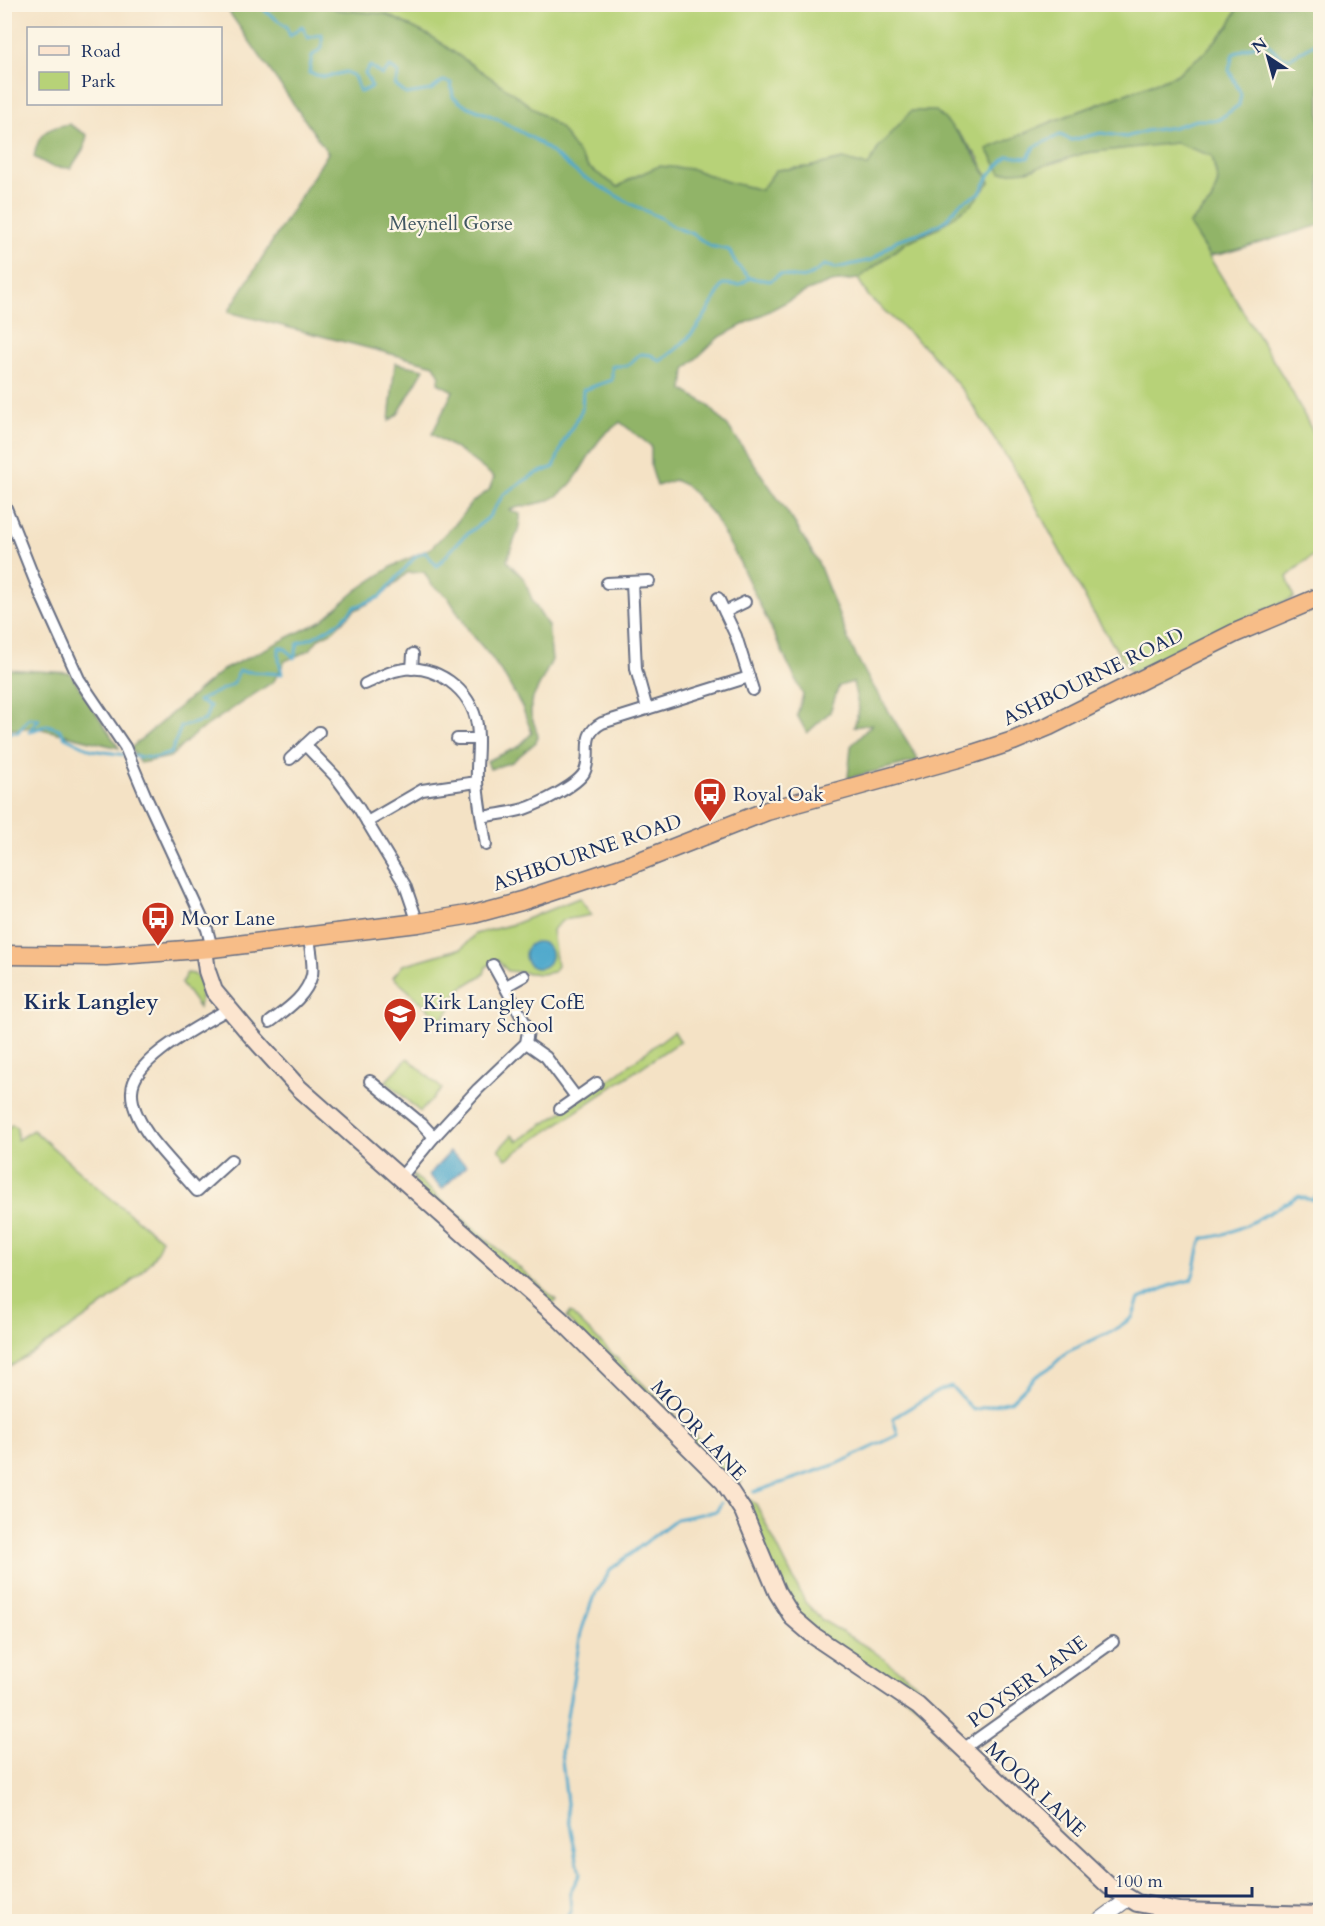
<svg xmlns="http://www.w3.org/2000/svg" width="1325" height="1926" viewBox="0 0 1325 1926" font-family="Cardo,serif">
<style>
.green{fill:#b7d278;stroke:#69806b;stroke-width:1.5}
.forest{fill:#91b468;stroke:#567263;stroke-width:1.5}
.water{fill:#4fa9cc;stroke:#356c95;stroke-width:1.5}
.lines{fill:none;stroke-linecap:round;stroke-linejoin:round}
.stream{stroke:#4fa9cc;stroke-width:3}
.minor-casing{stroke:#676e82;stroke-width:14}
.tertiary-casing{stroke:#676e82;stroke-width:16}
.secondary-casing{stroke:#676e82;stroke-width:20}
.trunk-casing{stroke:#676e82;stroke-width:21}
.minor{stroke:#fff;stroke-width:10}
.tertiary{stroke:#fff;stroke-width:14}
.secondary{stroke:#fce5cf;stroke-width:16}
.trunk{stroke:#f7bd88;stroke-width:18}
.labels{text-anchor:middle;stroke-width:4.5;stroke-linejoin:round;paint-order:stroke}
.park-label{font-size:20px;fill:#425864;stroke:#fcf5e5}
.street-label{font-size:20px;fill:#1b2f5e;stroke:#fcf5e5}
.poi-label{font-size:20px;fill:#1b2f5e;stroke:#fcf5e5;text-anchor:start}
.quarter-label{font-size:22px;font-weight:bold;fill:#1b2f5e;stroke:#fcf5e5}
</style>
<rect width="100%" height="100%" fill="#fcf5e5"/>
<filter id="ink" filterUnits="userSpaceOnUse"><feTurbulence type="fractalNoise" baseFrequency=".0167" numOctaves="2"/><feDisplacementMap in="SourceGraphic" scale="12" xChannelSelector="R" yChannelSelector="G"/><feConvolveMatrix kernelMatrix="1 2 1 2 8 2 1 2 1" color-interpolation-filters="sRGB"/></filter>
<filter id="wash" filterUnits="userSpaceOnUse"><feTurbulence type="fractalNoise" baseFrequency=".008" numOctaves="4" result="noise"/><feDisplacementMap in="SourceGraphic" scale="24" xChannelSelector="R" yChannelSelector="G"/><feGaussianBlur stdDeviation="1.35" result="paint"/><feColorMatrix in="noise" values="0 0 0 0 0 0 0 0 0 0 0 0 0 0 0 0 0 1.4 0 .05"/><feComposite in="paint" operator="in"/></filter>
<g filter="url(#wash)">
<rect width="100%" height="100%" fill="#f4e2c5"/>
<g class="green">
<path d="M326 5H1239L1229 26 1205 52 1176 75 1051 122 988 149 1027 171 1085 153 1176 142 1212 156 1218 182 1211 202 1189 224 1289 386 1320 446V551L1304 562 1287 577 1294 598 1226 626 1131 673 1091 609 1024 484 964 392 929 351 869 297 858 279 907 242 936 229 990 182 978 157 957 131 879 147 868 167 843 159 809 167 776 170 762 190 728 182 632 178 618 187 588 167 560 128 510 91 430 36 386 14 338 10Z"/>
<path d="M579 898 592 915 563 920 552 930 557 966 553 972 541 974 508 971 497 960 486 967 484 974 463 987 448 1002 452 1007 441 1020 393 977 403 965 462 948 475 934 514 924Z"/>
<path d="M187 973 194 974 202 983 199 1008 181 983Z"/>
<path d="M674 1031 680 1041 506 1159 499 1149 512 1135 518 1141 600 1087Z"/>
<path d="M408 1058 442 1089 420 1112 386 1081Z"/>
<path d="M12 1124 17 1128V1140L33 1130 97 1187 161 1239C158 1278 44 1345 11 1366L4 1360V1133Z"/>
<path d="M412 1174 556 1300 551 1305 417 1188Z"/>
<path d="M570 1312 742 1482 731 1488 566 1318Z"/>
<path d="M750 1500 756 1504 805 1602 822 1620 872 1650 914 1682 940 1710 937 1719 821 1637 790 1606 742 1503Z"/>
</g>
<g class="forest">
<path d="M224 5H326L338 10 386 14 430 36 510 91 560 128 588 167 618 187 632 178 659 166 692 169 728 182 761 190 776 170 809 167 843 159 868 166 879 147 911 111H936C959 132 976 154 990 182L972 204 936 229 907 242 858 279 831 282 805 292 718 338 685 369 683 390 707 404 730 429 794 522 818 562 850 644 868 678 917 757V761L848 778 851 746 872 724 854 727 859 709 853 682 839 686 830 712 807 733 797 715 803 695 738 559 713 515 687 486 674 480 657 486 651 467V446L620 422C615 427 607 431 602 437 587 454 580 479 561 493 546 506 526 503 509 510L520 514C521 531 511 545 507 561L524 579 533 602 548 626 552 660 531 702V715L538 735 536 742 512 762 490 769 487 761 518 747 532 733 522 707 505 677 491 657 469 631 448 597 431 584 424 572 407 573 379 598 355 610 333 631 319 638 310 650 285 661 274 681 196 733 170 757 140 763 131 748 223 670 321 621 357 590 393 566 431 548 457 522 471 503 489 490 494 477 464 454 432 434 453 391 438 383 440 376 434 365 228 312 328 153Z"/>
<path d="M1239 5H1320V225L1222 254 1209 256 1189 224 1211 202 1218 182 1212 156 1176 143 1085 153 1027 171 1001 173 987 149 1051 122 1176 75 1205 52 1229 26Z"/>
<path d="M69 124 87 135 84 148 71 168 52 167 34 157C38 133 46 128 69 124Z"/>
<path d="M395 363 424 369 398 414 389 421Z"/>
<path d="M4 669 70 673 119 748 34 727 5 730Z"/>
</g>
<g class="water">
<circle cx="538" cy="955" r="13"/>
<path d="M450 1152 467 1165 442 1189 429 1175Z"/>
</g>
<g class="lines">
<g class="stream">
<path d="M266 4 265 11 286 26 290 36 302 26 308 38 322 34V48L312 56 309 73 324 77 346 72 354 76 360 92 372 87 365 73 370 66 382 75 390 67 399 73 395 85 406 94 431 90 443 81 451 83 453 97 464 105 496 118 537 141 580 175 631 204 661 218 674 227 693 234 710 246 729 250 737 265 750 278"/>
<path d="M4 733 18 732 29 718 39 719 29 732 47 725 59 729 65 737 92 750 125 755"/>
<path d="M131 756 155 758 171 753 181 727 205 720 210 706 198 701 233 684 239 671 282 674 279 660V647L286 649 294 658 298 643 314 637 341 621 355 607 380 597 416 556 425 552 437 566 462 538 488 518 504 494 535 474 554 467 563 443 582 410 583 390 612 380V366H627L640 354 651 355 660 361C692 341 706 316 723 284L739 285 750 278 770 281 780 274C802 279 807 281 824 265L836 268 872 260 897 240 926 231 945 221 960 203 980 193 990 174 1008 156 1028 158 1034 147 1060 135 1072 140 1101 133 1126 137 1146 131 1174 127 1196 120H1218L1239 105 1241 94 1229 70 1233 54 1265 41 1281 57 1290 58 1319 41 1320 37"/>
<path d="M754 1492 837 1464 898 1435 893 1418 936 1392 951 1386 973 1410 1011 1401 1034 1378 1052 1366 1067 1352 1114 1330 1132 1318 1139 1299 1172 1285 1191 1280C1198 1266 1196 1251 1203 1238 1230 1238 1274 1210 1298 1196L1312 1200 1320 1192"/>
<path d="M565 1922 571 1912 570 1892 580 1874 569 1820 561 1752 581 1632 593 1598 611 1569 676 1519 717 1511 721 1503"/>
</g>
</g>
</g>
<g filter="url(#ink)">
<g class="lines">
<g class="minor-casing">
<g id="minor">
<path d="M4 503 37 586 79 679 125 747 146 797 207 929 212 948"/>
<path d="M632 582 636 669 647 709"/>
<path d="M607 583 649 581"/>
<path d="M718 598 736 636 753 690"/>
<path d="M725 612 745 602"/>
<path d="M412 669 413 654"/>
<path d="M365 684C376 679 387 672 399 670 435 662 472 690 477 725 480 743 476 763 477 781 478 802 483 824 486 845"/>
<path d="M457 739H477"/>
<path d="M305 745 335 776 358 807 405 885 418 923"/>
<path d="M290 759 319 732"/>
<path d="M482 817C496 814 511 813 524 809 539 804 576 786 584 773 594 754 578 736 602 723L749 677"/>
<path d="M367 822 422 790 477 782"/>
<path d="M506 986 524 976"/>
<path d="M228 1009C202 1025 133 1058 132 1091 131 1106 140 1122 148 1134 163 1154 181 1172 197 1191L231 1160"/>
<path d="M270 1022C287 1009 306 997 312 975 314 964 310 948 309 937"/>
<path d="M526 1043 546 1057 576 1097"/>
<path d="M370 1081 422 1124 434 1137 401 1177"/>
<path d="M560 1109 597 1083"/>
<path d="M434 1137 478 1089 526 1043 528 1031 525 1023 493 965"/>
<path d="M963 1749 1113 1642"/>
</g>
</g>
<g class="tertiary-casing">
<path id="tertiary" d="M1097 1922 1128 1899"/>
</g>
<g class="secondary-casing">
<path id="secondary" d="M204 949 207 971 214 991 251 1035 299 1088 560 1319 724 1482 743 1511 777 1592 793 1618 814 1636 918 1706 1109 1886 1137 1903 1179 1911 1320 1915"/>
</g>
<g class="trunk-casing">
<path id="trunk" d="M4 955 106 956 212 948 418 923 473 914 521 901 630 865 767 811 973 754 1013 741 1049 726 1235 633 1320 597"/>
</g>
<use href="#minor" class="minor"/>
<use href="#tertiary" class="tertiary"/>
<use href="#secondary" class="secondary"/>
<use href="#trunk" class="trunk"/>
</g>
</g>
<defs>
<g id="bus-pin" transform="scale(1.725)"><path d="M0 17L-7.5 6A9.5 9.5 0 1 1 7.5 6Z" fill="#c8321e" stroke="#fcf5e5"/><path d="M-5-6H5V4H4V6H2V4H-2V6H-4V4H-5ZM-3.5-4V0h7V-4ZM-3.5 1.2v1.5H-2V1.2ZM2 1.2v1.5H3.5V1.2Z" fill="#fff"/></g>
<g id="school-pin" transform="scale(1.725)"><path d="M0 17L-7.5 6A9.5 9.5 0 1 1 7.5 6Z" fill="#c8321e" stroke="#fcf5e5"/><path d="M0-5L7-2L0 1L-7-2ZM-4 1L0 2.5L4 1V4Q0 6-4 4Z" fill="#fff"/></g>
</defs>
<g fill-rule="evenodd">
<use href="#bus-pin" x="710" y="794"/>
<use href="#bus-pin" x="158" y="918"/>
<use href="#school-pin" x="400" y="1014"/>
</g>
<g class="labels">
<g class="park-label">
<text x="451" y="230">Meynell Gorse</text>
</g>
<g class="street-label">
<text transform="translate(1093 676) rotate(-26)" y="7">ASHBOURNE ROAD</text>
<text transform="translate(587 852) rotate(-19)" y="7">ASHBOURNE ROAD</text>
<text transform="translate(699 1430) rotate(47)" y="7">MOOR LANE</text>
<text transform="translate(1027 1681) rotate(-36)" y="7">POYSER LANE</text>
<text transform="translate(1036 1789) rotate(43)" y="7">MOOR LANE</text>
</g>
<g class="poi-label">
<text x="733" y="801">Royal Oak</text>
<text x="181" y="925">Moor Lane</text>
<text x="423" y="1009">Kirk Langley CofE<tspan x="423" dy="23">Primary School</tspan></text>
</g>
<g class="quarter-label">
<text x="91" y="1009">Kirk Langley</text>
</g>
</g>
<rect width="1325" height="1926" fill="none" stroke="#fcf5e5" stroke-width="24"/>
<rect x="27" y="27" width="195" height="78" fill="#fcf5e5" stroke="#a2a6af" stroke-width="1.5"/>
<rect x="39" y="46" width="30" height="9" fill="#fce5cf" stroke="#a2a6af" stroke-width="1.5"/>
<text x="81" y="57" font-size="18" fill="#1b2f5e">Road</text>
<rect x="39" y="72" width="30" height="18" fill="#b7d278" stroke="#a2a6af" stroke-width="1.5"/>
<text x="81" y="87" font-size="18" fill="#1b2f5e">Park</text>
<g transform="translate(1268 57) rotate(324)" stroke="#fcf5e5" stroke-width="4.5" paint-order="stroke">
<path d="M0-4.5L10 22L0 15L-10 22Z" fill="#1b2f5e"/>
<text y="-9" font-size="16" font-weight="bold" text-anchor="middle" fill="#1b2f5e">N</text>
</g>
<path d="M1106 1887v9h146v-9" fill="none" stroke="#1b2f5e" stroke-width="3"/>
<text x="1115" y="1887" font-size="18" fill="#1b2f5e" stroke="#fcf5e5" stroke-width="4.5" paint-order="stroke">100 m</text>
</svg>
